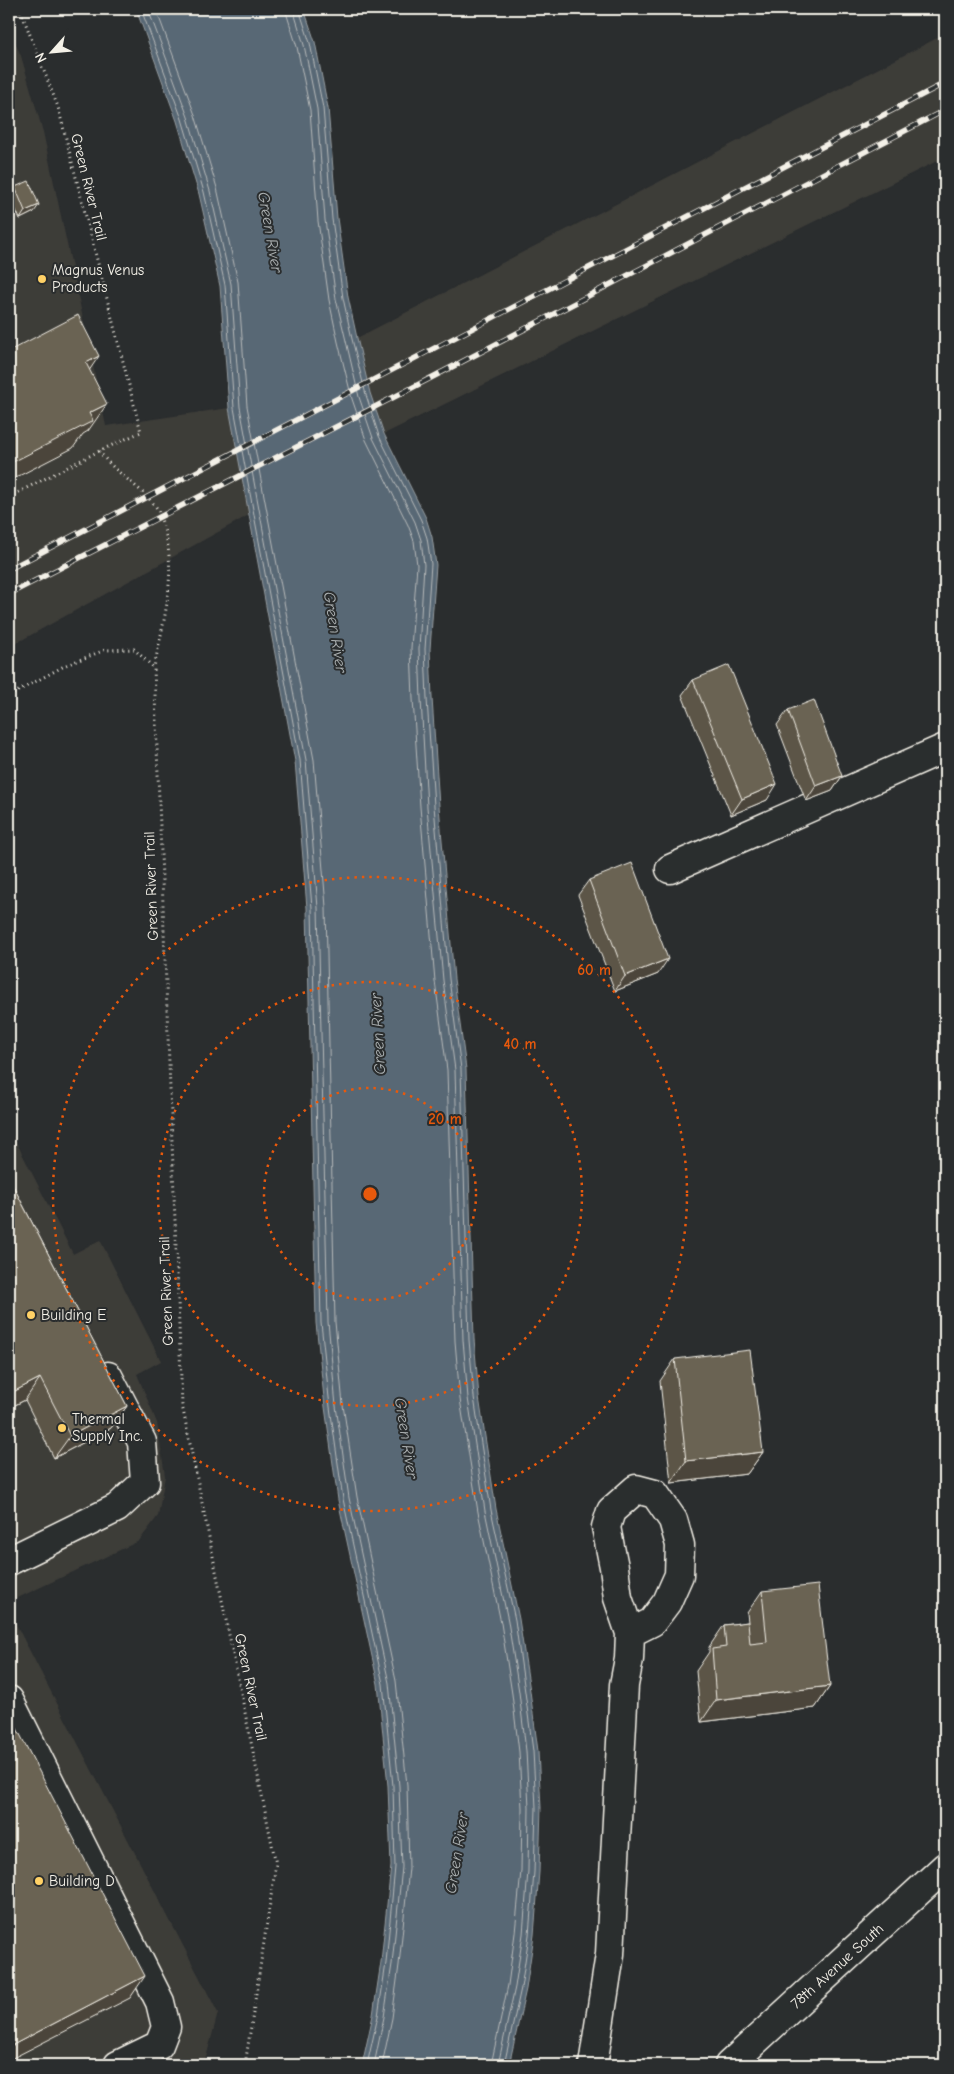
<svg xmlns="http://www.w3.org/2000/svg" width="954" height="2074" viewBox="0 0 954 2074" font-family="'Comic Neue',sans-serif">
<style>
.built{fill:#3e3d39}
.water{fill:#596774;stroke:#979ea2}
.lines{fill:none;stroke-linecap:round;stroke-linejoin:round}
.shore{stroke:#b6baba;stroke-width:1}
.minor-casing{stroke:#f4f1e8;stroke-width:31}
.path{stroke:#f4f1e8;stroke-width:3;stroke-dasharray:1 4;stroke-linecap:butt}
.minor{stroke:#2a2d2e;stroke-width:28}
.rail-casing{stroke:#f4f1e8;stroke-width:5.5}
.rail{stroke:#2a2d2e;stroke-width:4;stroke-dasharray:11;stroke-linecap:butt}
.wall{fill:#5c5547;stroke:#f4f1e8}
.shaded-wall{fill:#4b453a;stroke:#f4f1e8}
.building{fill:#6b6353;stroke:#f4f1e8}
.ring{fill:none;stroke:#e8590c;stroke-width:2.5;stroke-dasharray:2.5 5}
.poi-dot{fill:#ffd166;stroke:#2a2d2e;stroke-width:2}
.labels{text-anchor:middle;stroke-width:4;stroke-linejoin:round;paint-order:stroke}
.street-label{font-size:15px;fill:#f4f1e8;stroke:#2a2d2e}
.poi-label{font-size:15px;fill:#f4f1e8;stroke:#2a2d2e;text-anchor:start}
.water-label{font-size:16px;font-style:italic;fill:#aeb3b4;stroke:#2a2d2e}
.centre{fill:#e8590c;stroke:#2a2d2e;stroke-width:2.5}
.ring-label{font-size:15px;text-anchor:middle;font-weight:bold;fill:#e8590c;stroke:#2a2d2e;stroke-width:4;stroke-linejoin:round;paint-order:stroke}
</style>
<rect width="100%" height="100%" fill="#2a2d2e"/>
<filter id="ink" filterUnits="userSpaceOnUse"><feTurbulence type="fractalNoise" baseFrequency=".02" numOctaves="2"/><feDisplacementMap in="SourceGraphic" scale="10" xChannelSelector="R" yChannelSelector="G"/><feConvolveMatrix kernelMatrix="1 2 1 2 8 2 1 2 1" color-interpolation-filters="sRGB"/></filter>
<g filter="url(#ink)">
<g class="built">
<path d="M9 29 21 56 43 132 106 426 229 408 249 515 9 647Z"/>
<path d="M945 34V157L384 434 370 393 357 338Z"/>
<path d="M9 1128 73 1254 100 1240 161 1361 137 1374 157 1423 165 1476 158 1516 139 1541 9 1602Z"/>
<path d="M9 1611 218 2013 204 2065H9Z"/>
</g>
<path class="water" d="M136 9H304L315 42 328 108 337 218 348 297 357 338 370 393 384 434 426 518 432 537 436 565 430 649 432 698 439 806 454 979 466 1069 474 1339 479 1397 496 1509 519 1619 530 1691 538 1751 541 1808 539 1872 534 1935 526 1989 509 2065H362L373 2015 381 1962 391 1866 388 1786 378 1684 338 1500 325 1407 316 1323 307 908 295 761 229 408 220 286 199 194 177 121Z"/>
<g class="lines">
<g class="shore">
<path d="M141 9 182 119 204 192 225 285 234 408 300 760 312 908 321 1323 330 1407 343 1499 383 1684 393 1786 395 1867 386 1963 378 2016 367 2065"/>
<path d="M148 9 188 117 210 191 231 284 240 407 306 760 318 908 328 1322 336 1406 349 1498 389 1683 399 1786 402 1867 392 1964 384 2017 374 2065"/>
<path d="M156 9 195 115 217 188 238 282 247 406 314 760 326 907 335 1322 343 1405 357 1497 396 1681 407 1785 409 1868 399 1965 392 2018 382 2065"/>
<path d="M285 9 297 47 310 110 318 221 329 300 338 342 352 399 366 440 408 525 414 541 417 565 411 648 413 699 420 807 435 981 447 1070 455 1341 460 1399 478 1512 501 1623 512 1694 519 1752 522 1808 521 1871 515 1933 508 1985 491 2065"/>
<path d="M293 9 304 45 317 109 325 220 336 299 346 341 359 397 373 438 415 522 421 540 424 565 419 649 421 699 427 807 443 980 455 1070 463 1340 468 1398 485 1511 508 1621 519 1692 526 1751 529 1808 528 1871 523 1934 515 1987 498 2065"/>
<path d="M299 9 310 43 323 108 332 219 343 298 352 339 366 395 379 436 421 520 427 538 431 564 425 649 427 699 434 806 449 979 461 1069 469 1340 474 1397 491 1510 515 1620 525 1692 533 1751 536 1808 534 1872 529 1935 521 1988 504 2065"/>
</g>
<g class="minor-casing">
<g id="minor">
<path d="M670 869 945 748"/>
<path d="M9 1561 117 1508 145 1482 142 1442 108 1376"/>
<path d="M9 1700 160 2002 166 2027 159 2045 118 2065"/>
<path d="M593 2065 610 1954 624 1685 629 1659 630 1633 618 1598 614 1567 606 1527 611 1511 636 1489 655 1494 673 1520 680 1545 679 1575 667 1602 652 1622 630 1633"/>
<path d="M729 2065 945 1867"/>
</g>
</g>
<g class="path">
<path d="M99 451C115 474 144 488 158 510 160 514 161 520 163 525 178 572 164 620 154 667"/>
<path d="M9 497 99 451 141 432 58 107 20 9"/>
<path d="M9 696 66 665 105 650 134 649 154 668 182 1405 276 1864 245 2065"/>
</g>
<use href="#minor" class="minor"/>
<g class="rail-casing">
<g id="rail">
<path d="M9 569 945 83"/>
<path d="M9 594 402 393 945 110"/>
</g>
</g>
<use href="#rail" class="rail"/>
</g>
<g class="wall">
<path d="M15 187 34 212 20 219 9 195Z"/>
<path d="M693 680 767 800 731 815 682 695Z"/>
<path d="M788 710 842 776 832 791 806 801 777 725Z"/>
<path d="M589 880 658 974 615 991 578 895Z"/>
<path d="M9 1178 127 1406 111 1428 54 1458 25 1400 9 1408Z"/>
<path d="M675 1359 763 1452 747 1474 671 1483 660 1381Z"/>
<path d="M762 1591 830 1686 815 1708 701 1722 696 1671 709 1652V1647L724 1625 748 1622 747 1613Z"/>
</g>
<g class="shaded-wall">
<path d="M39 205 34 212 20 219 25 211Z"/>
<path d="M99 356 80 384 86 363Z"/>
<path d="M107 404 88 431 83 434 73 448 9 481V464L89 413Z"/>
<path d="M842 776 832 791 806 801 816 786Z"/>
<path d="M777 784 767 800 731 815 742 799Z"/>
<path d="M668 959 658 974 615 991 625 976Z"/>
<path d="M40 1378 25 1400 9 1408V1394Z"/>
<path d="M127 1406 111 1428 54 1458 70 1436Z"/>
<path d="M763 1452 747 1474 671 1483 686 1461Z"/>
<path d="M830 1686 815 1708 701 1722 716 1700Z"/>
<path d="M145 1976 130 1998 9 2060V2047Z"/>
</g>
<g class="building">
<path d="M29 181 39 205 25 211 15 187Z"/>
<path d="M78 315 99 356 86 363 107 404 89 413 93 421 9 464V351Z"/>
<path d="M729 665 777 784 742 799 693 680Z"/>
<path d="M814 700 842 776 816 786 788 710Z"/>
<path d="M632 863 668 959 625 976 589 880Z"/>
<path d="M9 1178 127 1406 70 1436 40 1378 9 1394Z"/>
<path d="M750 1350 763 1452 686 1461 675 1359Z"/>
<path d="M818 1585 830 1686 716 1700 712 1649 726 1647 724 1625 748 1622 750 1644 767 1642 762 1591Z"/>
<path d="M9 1713 145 1976 9 2047Z"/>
</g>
</g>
<g class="ring">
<circle cx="370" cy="1194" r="106"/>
<circle cx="370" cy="1194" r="212"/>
<circle cx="370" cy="1194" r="317"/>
</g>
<g class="poi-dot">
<circle cx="42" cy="279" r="5"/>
<circle cx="31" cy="1315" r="5"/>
<circle cx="62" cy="1428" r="5"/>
<circle cx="39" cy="1881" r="5"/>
</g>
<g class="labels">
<g class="street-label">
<text transform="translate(89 187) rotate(76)" y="5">Green River Trail</text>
<text transform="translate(151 886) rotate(-92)" y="5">Green River Trail</text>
<text transform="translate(166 1291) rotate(-92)" y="5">Green River Trail</text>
<text transform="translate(251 1687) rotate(78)" y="5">Green River Trail</text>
<text transform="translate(837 1966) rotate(-42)" y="5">78th Avenue South</text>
</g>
<g class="poi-label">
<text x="52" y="275">Magnus Venus<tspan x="52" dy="17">Products</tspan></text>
<text x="41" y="1320">Building E</text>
<text x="72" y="1424">Thermal<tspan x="72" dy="17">Supply Inc.</tspan></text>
<text x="49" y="1886">Building D</text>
</g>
<g class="water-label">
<text transform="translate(271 232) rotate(80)" y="6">Green River</text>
<text transform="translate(336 632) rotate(81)" y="6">Green River</text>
<text transform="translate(377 1034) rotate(-93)" y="6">Green River</text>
<text transform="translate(407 1438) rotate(81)" y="6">Green River</text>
<text transform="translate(456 1853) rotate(-81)" y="6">Green River</text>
</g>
</g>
<circle cx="370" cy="1194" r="8" class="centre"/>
<g class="ring-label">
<text x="594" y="975">60 m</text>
<text x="520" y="1049">40 m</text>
<text x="445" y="1124">20 m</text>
</g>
<rect width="954" height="2074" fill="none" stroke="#2a2d2e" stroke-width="30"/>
<rect x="15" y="15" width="924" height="2044" fill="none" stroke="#f4f1e8" stroke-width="2" filter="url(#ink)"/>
<g transform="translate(52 52) rotate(243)" stroke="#2a2d2e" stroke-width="4" paint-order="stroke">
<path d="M0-4L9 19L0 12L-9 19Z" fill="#f4f1e8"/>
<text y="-8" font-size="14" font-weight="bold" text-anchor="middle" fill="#f4f1e8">N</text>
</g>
</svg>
